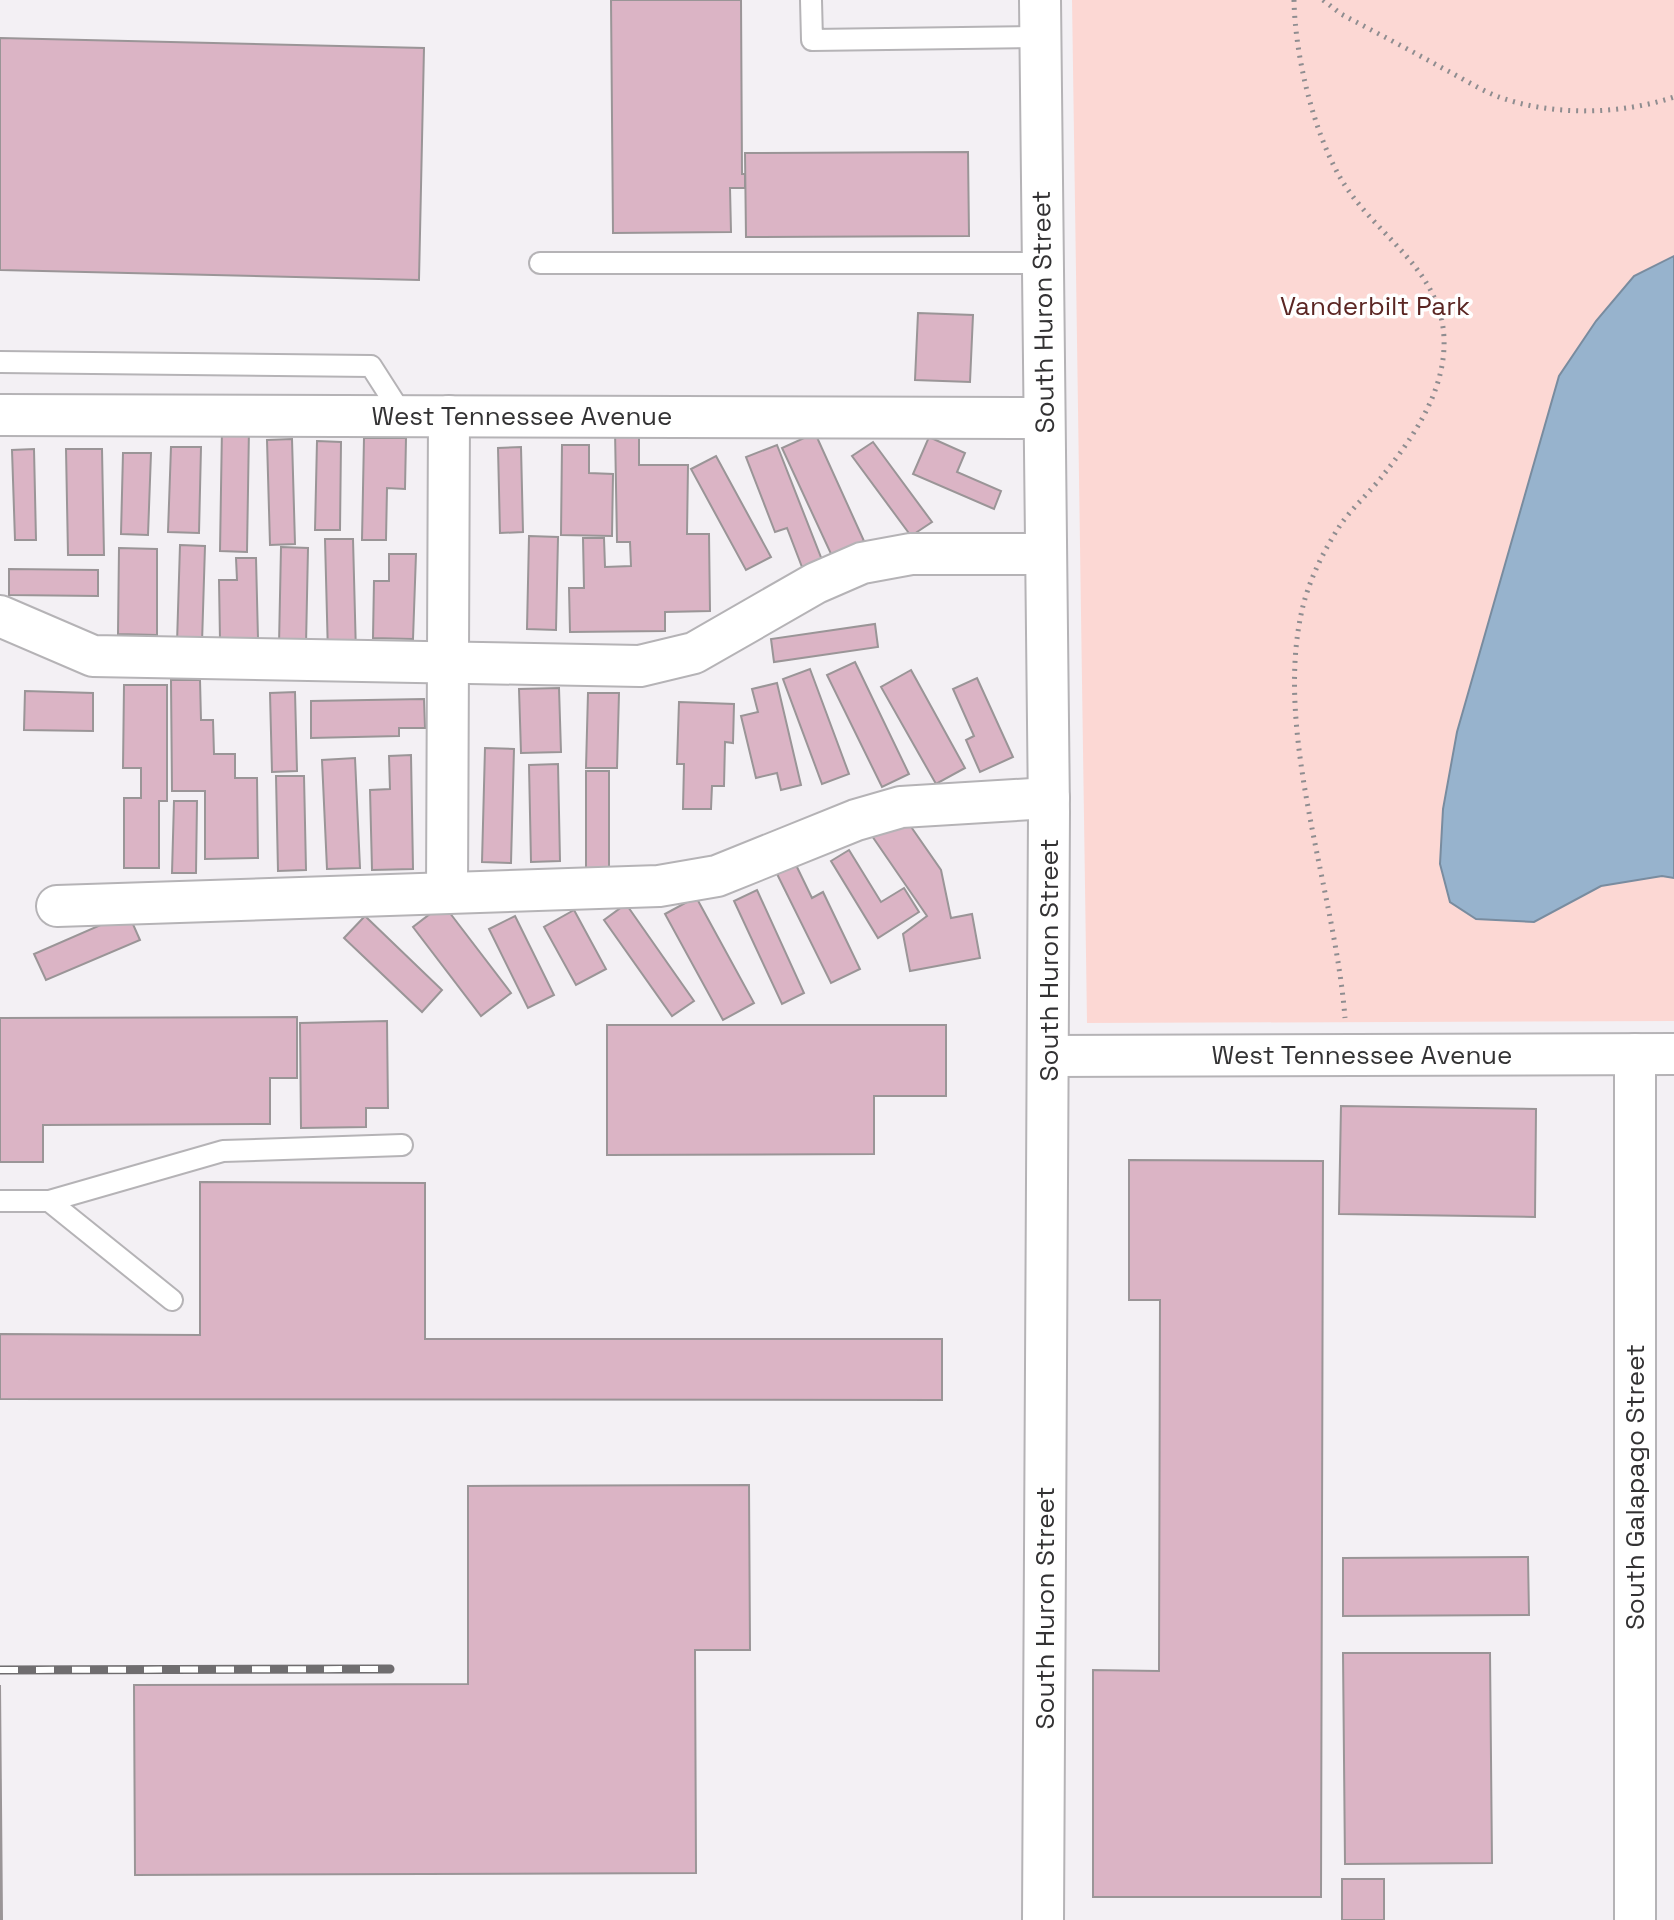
<svg xmlns="http://www.w3.org/2000/svg" width="1674" height="1920" viewBox="0 0 1674 1920" font-family="'Space Grotesk',sans-serif">
<style>
.green{fill:#fcd8d4}
.water{fill:#97b3cd;stroke:#798c9f;stroke-width:2}
.building{fill:#dbb4c5;stroke:#9a9597;stroke-width:2}
.lines{fill:none;stroke-linecap:round;stroke-linejoin:round}
.lane-casing{stroke:#b5b3b6;stroke-width:24}
.street-casing{stroke:#b5b3b6;stroke-width:44}
.path{stroke:#8f8d90;stroke-width:5;stroke-dasharray:2 6;stroke-linecap:butt}
.lane{stroke:#fff;stroke-width:20}
.street{stroke:#fff;stroke-width:40}
.rail-casing{stroke:#6f6d6f;stroke-width:9}
.rail{stroke:#fff;stroke-width:6;stroke-dasharray:18;stroke-linecap:butt}
.labels{text-anchor:middle;stroke-width:7;stroke-linejoin:round;paint-order:stroke}
.park-label{font-size:26px;fill:#5b2623;stroke:#fff}
.street-label{font-size:26px;fill:#333233;stroke:#fff}
</style>
<rect width="100%" height="100%" fill="#f3f0f4"/>
<path class="green" d="M1072 0H1674V1021L1087 1023Z"/>
<path class="water" d="M1674 256V878L1662 876 1601 886 1534 922 1476 919 1450 902 1440 864 1443 809 1457 732 1559 376 1596 321 1634 276Z"/>
<g class="building">
<path d="M611 0H741L742 174H745V188H730L731 232 613 233Z"/>
<path d="M0 38 424 48 419 280 0 270Z"/>
<path d="M968 152 969 236 746 237 745 153Z"/>
<path d="M918 313 973 315 970 382 915 380Z"/>
<path d="M222 428H249L247 552 220 551Z"/>
<path d="M615 430H639V465H688L687 534H709L710 611 665 612V631L570 632 569 588H584L583 538H604L605 567 631 566 630 542H617Z"/>
<path d="M815 433 864 541 832 556 782 448Z"/>
<path d="M929 437 965 453 957 472 1001 491 994 509 913 474Z"/>
<path d="M364 438H406L405 489 387 488 386 540H362Z"/>
<path d="M292 439 295 544 270 545 267 440Z"/>
<path d="M317 441 341 442 340 530H315Z"/>
<path d="M873 442 932 522 911 536 852 456Z"/>
<path d="M562 445H589V473L613 474 612 536 561 535Z"/>
<path d="M777 445 822 560 802 567 787 528 775 532 746 457Z"/>
<path d="M171 447H201L199 533 168 532Z"/>
<path d="M521 447 523 532 500 533 498 448Z"/>
<path d="M34 449 36 540H15L12 450Z"/>
<path d="M66 449H102L104 555H68Z"/>
<path d="M123 453H151L148 535 121 534Z"/>
<path d="M716 456 771 557 746 570 691 469Z"/>
<path d="M529 536 558 537 556 630 527 629Z"/>
<path d="M325 539H353L356 654 328 655Z"/>
<path d="M180 545 205 546 202 643H177Z"/>
<path d="M281 547 308 548 306 645H279Z"/>
<path d="M119 548 157 549V635L118 634Z"/>
<path d="M389 554H416L413 639 373 638 374 581H389Z"/>
<path d="M236 558H256L258 639 220 640 219 580H237Z"/>
<path d="M9 569 98 570V596L9 595Z"/>
<path d="M875 624 878 647 774 662 771 639Z"/>
<path d="M855 662 909 774 882 787 827 675Z"/>
<path d="M810 669 849 774 822 784 783 679Z"/>
<path d="M911 670 965 768 936 784 881 687Z"/>
<path d="M977 678 1013 757 980 772 966 740 974 736 953 689Z"/>
<path d="M171 680H200L201 720H213L214 754H235V778H257L258 858 205 859V791H172Z"/>
<path d="M777 683 801 785 781 790 777 773 756 778 741 716 758 712 752 689Z"/>
<path d="M124 685H167V801H159V868H124V798H141V768H123Z"/>
<path d="M559 688 561 752 521 753 519 689Z"/>
<path d="M25 691 93 693V731L24 730Z"/>
<path d="M295 692 297 771 272 772 270 693Z"/>
<path d="M588 693H619L617 768H586Z"/>
<path d="M424 699 425 728H399V736L311 738V701Z"/>
<path d="M679 702 734 704 733 743 725 742 724 786H712L711 809H683L684 764H677Z"/>
<path d="M485 748 514 749 511 863 482 862Z"/>
<path d="M411 755 413 869 372 870 370 790 390 789 389 756Z"/>
<path d="M355 758 360 868 327 869 322 760Z"/>
<path d="M558 764 560 861 531 862 529 765Z"/>
<rect x="586" y="771" width="23" height="97"/>
<path d="M276 776H304L306 870 278 871Z"/>
<path d="M174 801H197L196 873H172Z"/>
<path d="M907 821 941 870 951 918 972 914 980 958 910 971 903 934 927 916 872 836Z"/>
<path d="M849 850 881 902 904 888 919 912 878 938 831 861Z"/>
<path d="M796 865 812 898 823 892 860 969 831 983 777 874Z"/>
<path d="M757 890 804 993 782 1004 734 901Z"/>
<path d="M696 897 754 1003 723 1020 665 914Z"/>
<path d="M443 904 511 993 481 1016 413 927Z"/>
<path d="M626 904 694 1001 672 1016 604 920Z"/>
<path d="M574 910 606 969 576 985 544 927Z"/>
<path d="M128 913 140 940 46 980 34 954Z"/>
<path d="M365 916 442 990 422 1012 344 938Z"/>
<path d="M515 916 554 995 528 1008 489 929Z"/>
<path d="M297 1017V1078H270V1124L43 1125V1162H0V1018Z"/>
<path d="M387 1021 388 1108H366V1127L301 1128 300 1023Z"/>
<path d="M607 1025H946V1096H874V1154L607 1155Z"/>
<path d="M1341 1106 1536 1109 1535 1217 1339 1214Z"/>
<path d="M1129 1160 1323 1161 1321 1897H1093V1670L1159 1671 1160 1300H1129Z"/>
<path d="M200 1182 425 1183V1339H942V1400L0 1399V1334L200 1335Z"/>
<path d="M749 1485 750 1650H695L696 1873 135 1875 134 1685 468 1684V1486Z"/>
<path d="M1528 1557 1529 1615 1343 1616V1558Z"/>
<path d="M1343 1653H1490L1492 1863 1345 1864Z"/>
<path d="M0 1685 2 1920H0Z"/>
<rect x="1342" y="1879" width="42" height="41"/>
</g>
<g class="lines">
<g class="lane-casing">
<g id="lane">
<path d="M811 0 812 40 1040 37"/>
<path d="M540 263H1042"/>
<path d="M0 362 371 366 403 416"/>
<path d="M0 1201H49L223 1151 402 1145"/>
<path d="M49 1201 172 1300"/>
</g>
</g>
<g class="street-casing">
<g id="street">
<path d="M1040 0 1049 812 1043 1920"/>
<path d="M0 415 1044 418"/>
<path d="M0 616 93 656 640 666 694 653 816 583 862 563 911 554H1046"/>
<path d="M447 893 449 416"/>
<path d="M57 906 659 886 717 876 856 820 901 807 1049 798"/>
<path d="M1049 1056 1674 1054"/>
<path d="M1635 1920V1054"/>
</g>
</g>
<g class="path">
<path d="M1294 0C1295 55 1313 131 1341 179 1374 235 1441 268 1444 338 1446 389 1415 435 1384 474 1371 491 1354 506 1341 524 1325 548 1310 578 1303 606 1272 731 1335 889 1345 1018"/>
<path d="M1323 0 1341 14C1375 32 1410 50 1444 69 1462 78 1480 90 1499 97 1552 116 1620 115 1674 97"/>
</g>
<use href="#lane" class="lane"/>
<use href="#street" class="street"/>
<g class="rail-casing">
<path id="rail" d="M0 1670 390 1669"/>
</g>
<use href="#rail" class="rail"/>
</g>
<g class="labels">
<g class="park-label">
<text x="1375" y="315">Vanderbilt Park</text>
</g>
<g class="street-label">
<text transform="translate(1043 312) rotate(-91)" y="9">South Huron Street</text>
<text x="522" y="425">West Tennessee Avenue</text>
<text transform="translate(1049 960) rotate(-90)" y="9">South Huron Street</text>
<text x="1362" y="1064">West Tennessee Avenue</text>
<text transform="translate(1635 1487) rotate(-90)" y="9">South Galapago Street</text>
<text transform="translate(1045 1608) rotate(-90)" y="9">South Huron Street</text>
</g>
</g>
</svg>
